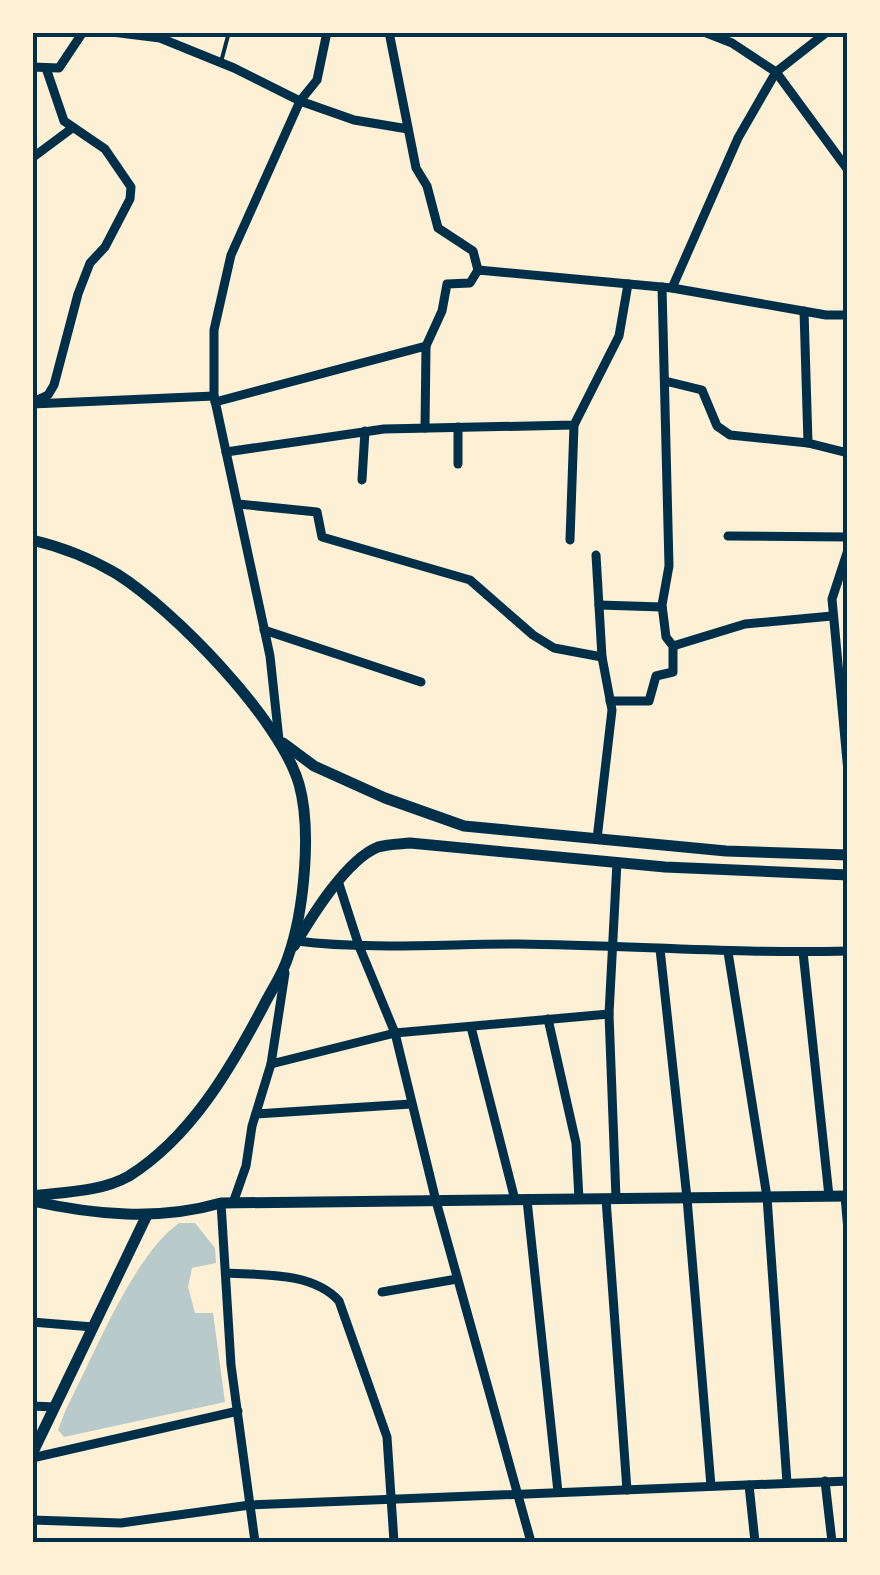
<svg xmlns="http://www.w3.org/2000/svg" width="880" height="1575" viewBox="0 0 880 1575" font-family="'Alegreya Sans',sans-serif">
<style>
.green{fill:#b9caca}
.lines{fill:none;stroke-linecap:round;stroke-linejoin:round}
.service{stroke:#003049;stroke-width:4}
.minor{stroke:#003049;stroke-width:9}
.secondary{stroke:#003049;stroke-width:11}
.neatline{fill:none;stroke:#003049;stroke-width:4}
</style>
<rect width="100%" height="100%" fill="#fdf0d5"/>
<path class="green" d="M179 1223H195L215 1248 216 1263 192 1268 188 1287 195 1313H213L225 1402 64 1437 58 1430 66 1409C94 1356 132 1257 179 1223Z"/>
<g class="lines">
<path class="service" d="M221 62 229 32"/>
<g class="minor">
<path d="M112 32 160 38 234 68 300 101 354 120 408 129"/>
<path d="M389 32 416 168 427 186 438 228 473 251 478 270"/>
<path d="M704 32 732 43 776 72 848 170"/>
<path d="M32 67 59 68 83 32"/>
<path d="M32 158 71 129"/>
<path d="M672 288 738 138 776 72 827 32"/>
<path d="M804 311 808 443 848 453"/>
<path d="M665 381 702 390 717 426 730 435 808 443"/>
<path d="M214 396V330L231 255 300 101 317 80 327 32"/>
<path d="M35 401 48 395 54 385 78 294 90 263 105 247 130 199 131 187 105 149 64 121 46 68"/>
<path d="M215 402 426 346 442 311 447 284 470 283 478 270 672 288 826 315H848"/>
<path d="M32 404 214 396 270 656 279 740"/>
<path d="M425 428 426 346"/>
<path d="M226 452 384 429 574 425 619 336 628 284"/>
<path d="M458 464V427"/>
<path d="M362 480 365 431"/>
<path d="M238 504 317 512 322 537 470 580 533 635 554 648 602 657 612 710 597 839"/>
<path d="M728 536 848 537"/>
<path d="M570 540 574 425"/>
<path d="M848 550 832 599 848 772"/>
<path d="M596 555 602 657"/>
<path d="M599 605 662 607"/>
<path d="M264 630 421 682"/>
<path d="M673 646 745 624 832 616"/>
<path d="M610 701H649L656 676 673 672V646L666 637 662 605 669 566 662 287"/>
<path d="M338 881 359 946 395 1033 436 1201 531 1542"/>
<path d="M297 941C370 950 445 944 518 944 628 945 738 954 848 951"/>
<path d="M660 949 687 1198 711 1486"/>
<path d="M728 952 767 1197 787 1483"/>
<path d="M803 952 829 1196"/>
<path d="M548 1019 576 1143 579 1199"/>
<path d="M471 1027 515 1200"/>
<path d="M271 1064 395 1033 609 1014"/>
<path d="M256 1114 411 1104"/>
<path d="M845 1196 848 1231"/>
<path d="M616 1198 609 1014 617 862"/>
<path d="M606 1199 627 1490"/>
<path d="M527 1200 558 1492"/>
<path d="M221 1203 231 1365 255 1542"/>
<path d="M233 1203 246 1166 252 1126 271 1064 285 973"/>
<path d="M226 1273C262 1275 313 1272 339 1301L387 1437 394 1542"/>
<path d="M382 1292 457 1279"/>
<path d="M32 1322 93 1327"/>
<path d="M32 1406 55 1407"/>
<path d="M32 1458 238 1411"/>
<path d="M825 1481 832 1542"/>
<path d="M749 1485 755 1542"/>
<path d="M32 1520 121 1523 250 1505 848 1481"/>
</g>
<g class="secondary">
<path d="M32 540C62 547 90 558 117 574 174 610 280 719 299 784 312 830 304 912 288 957 283 974 272 989 264 1005 231 1068 191 1137 129 1176 101 1192 64 1192 32 1196"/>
<path d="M283 743 314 766 385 798 464 826 726 851 848 855"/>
<path d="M294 946C312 916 346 860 378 847 388 844 400 844 410 843L665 867 848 875"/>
<path d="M32 1201C95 1215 158 1221 221 1203L848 1196"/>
<path d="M32 1454 147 1215"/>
</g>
</g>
<rect width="880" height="1575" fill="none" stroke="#fdf0d5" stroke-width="70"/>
<rect x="35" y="35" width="810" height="1505" class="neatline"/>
</svg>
